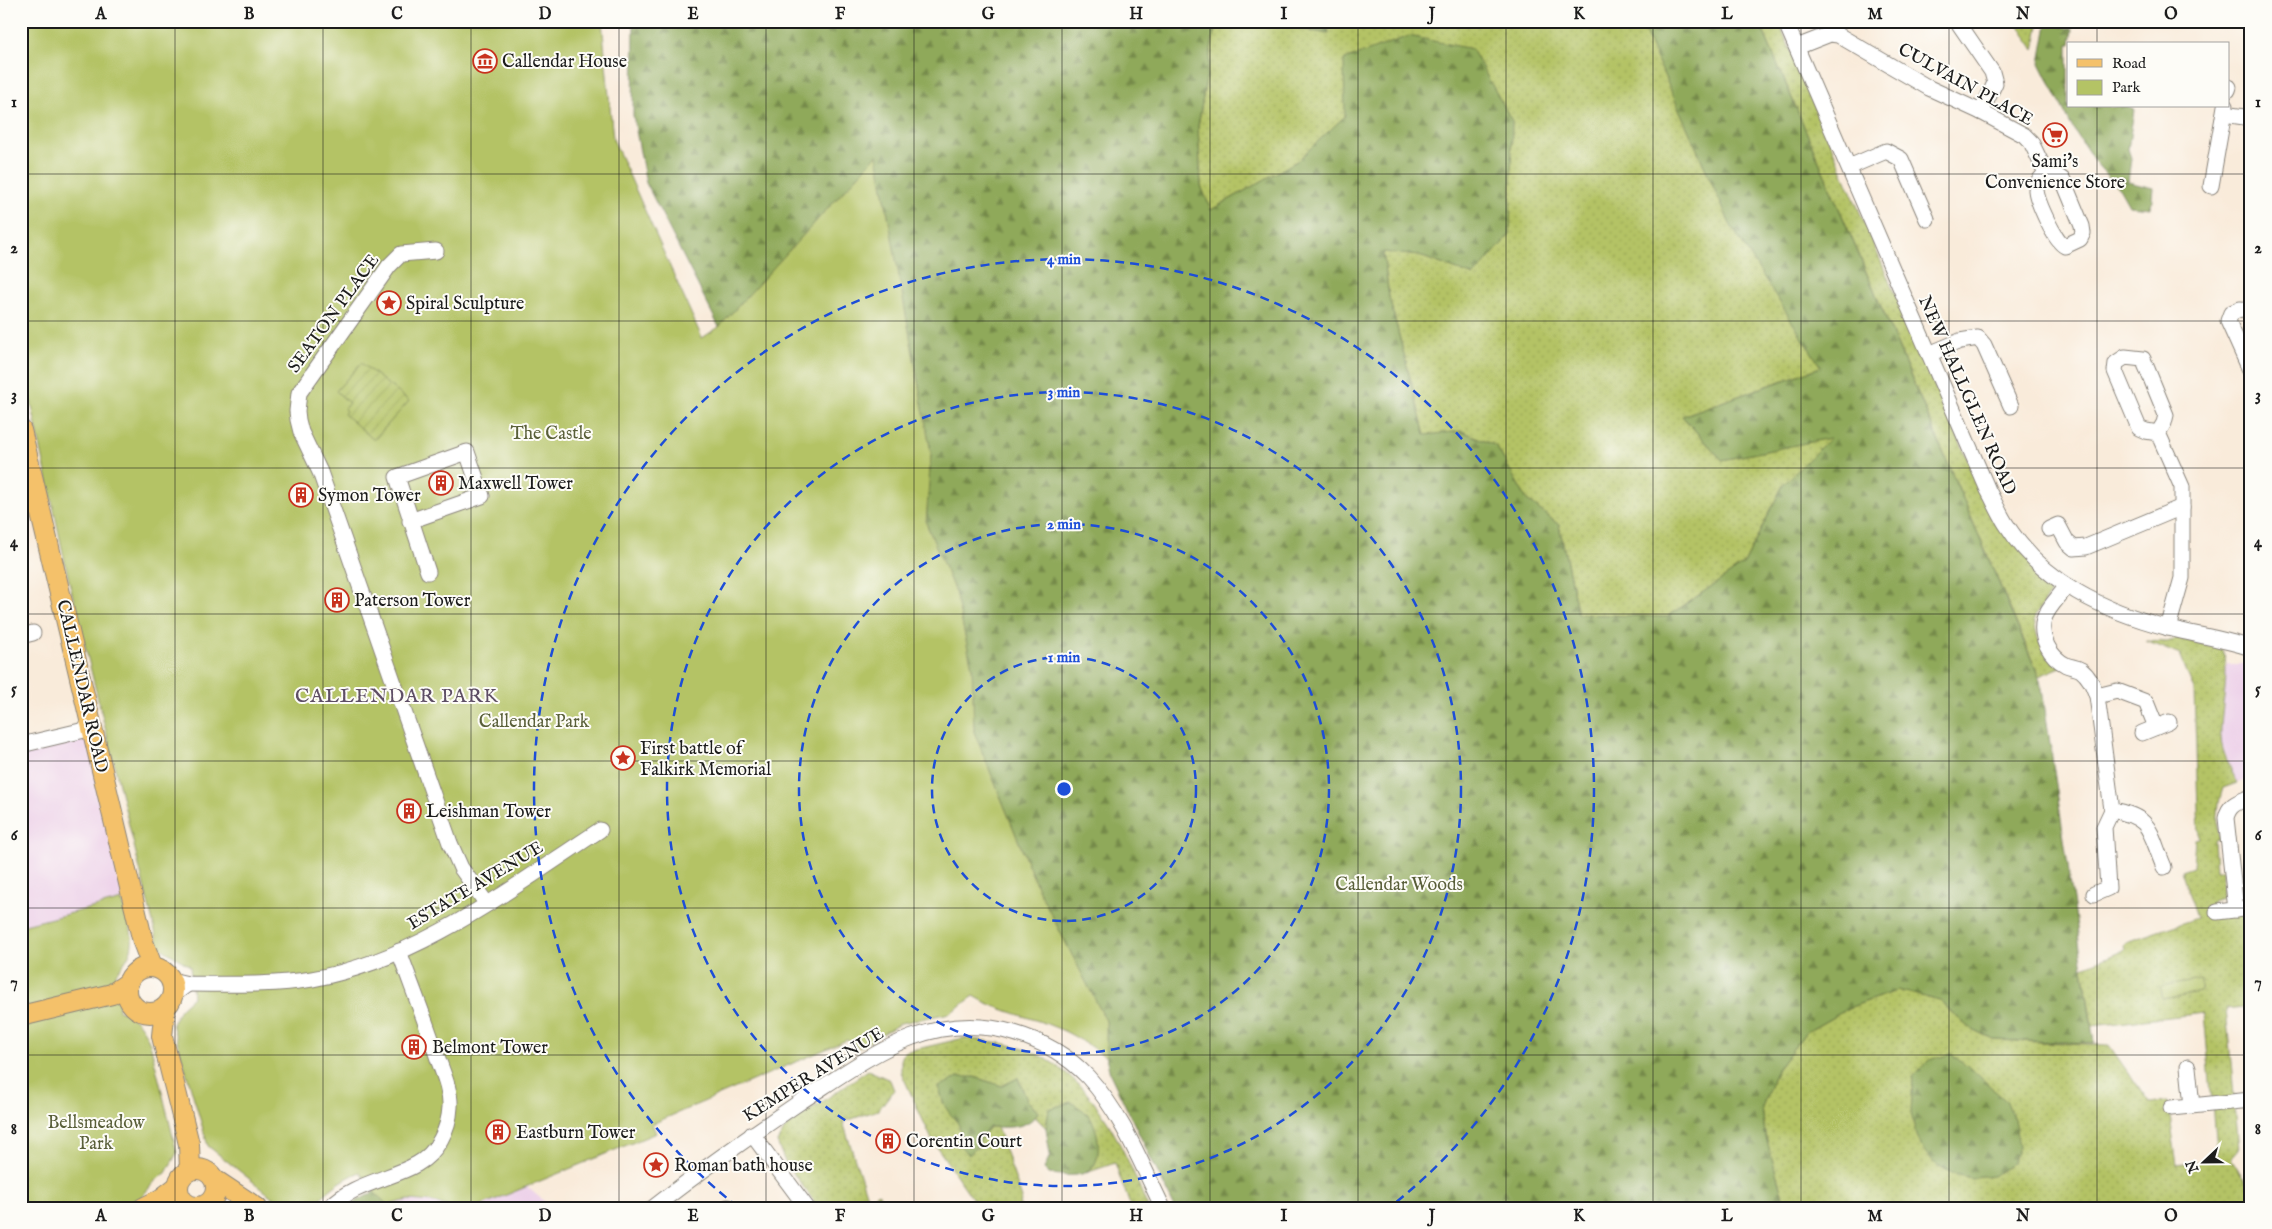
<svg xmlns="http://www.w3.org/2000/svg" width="2272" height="1229" viewBox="0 0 2272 1229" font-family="'IM FELL English',serif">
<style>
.built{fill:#edd1e9}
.grass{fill:url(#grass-dots);stroke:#687040}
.forest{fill:url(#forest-firs);stroke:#56623b}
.park{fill:#b4c365;stroke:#687040}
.garden{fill:url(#garden-furrows);stroke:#687040}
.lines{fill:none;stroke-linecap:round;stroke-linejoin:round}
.minor-casing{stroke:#8a847b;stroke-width:17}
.major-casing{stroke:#8a847b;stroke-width:22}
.minor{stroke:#fff;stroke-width:15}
.major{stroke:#f4c16a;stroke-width:20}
.grid{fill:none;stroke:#1c1c1c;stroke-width:1;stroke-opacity:0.55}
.ring{fill:none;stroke:#1d4ed8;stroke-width:2.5;stroke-dasharray:9 6}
.labels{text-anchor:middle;stroke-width:4;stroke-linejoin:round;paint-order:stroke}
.poi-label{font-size:18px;fill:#1c1c1c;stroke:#fdfcf7;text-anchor:start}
.street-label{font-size:18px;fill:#1c1c1c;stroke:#fdfcf7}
.park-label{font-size:18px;fill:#595f39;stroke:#fdfcf7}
.quarter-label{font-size:20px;letter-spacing:1px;fill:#5e4e65;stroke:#fdfcf7}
.centre{fill:#1d4ed8;stroke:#fdfcf7;stroke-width:2.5}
.ring-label{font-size:15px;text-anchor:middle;font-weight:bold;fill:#1d4ed8;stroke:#fdfcf7;stroke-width:4;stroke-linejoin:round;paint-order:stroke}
.neatline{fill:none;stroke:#1c1c1c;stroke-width:2}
.grid-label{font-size:16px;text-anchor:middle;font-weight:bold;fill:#1c1c1c}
</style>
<defs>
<pattern id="grass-dots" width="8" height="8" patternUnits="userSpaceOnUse" patternTransform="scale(1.25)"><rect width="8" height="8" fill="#b4c365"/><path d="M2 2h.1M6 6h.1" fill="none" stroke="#9aa757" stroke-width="1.8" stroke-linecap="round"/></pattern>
<pattern id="forest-firs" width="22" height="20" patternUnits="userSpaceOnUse" patternTransform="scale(1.25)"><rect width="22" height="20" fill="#8fa95a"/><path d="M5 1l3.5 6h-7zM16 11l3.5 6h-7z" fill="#74894a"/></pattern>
<pattern id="garden-furrows" width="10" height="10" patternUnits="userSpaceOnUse" patternTransform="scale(1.25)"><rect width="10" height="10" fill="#b4c365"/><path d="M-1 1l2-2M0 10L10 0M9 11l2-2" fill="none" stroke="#9aa757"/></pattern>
</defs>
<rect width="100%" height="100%" fill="#fdfcf7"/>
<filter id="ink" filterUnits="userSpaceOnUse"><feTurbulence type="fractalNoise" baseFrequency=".02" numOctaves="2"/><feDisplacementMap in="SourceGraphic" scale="10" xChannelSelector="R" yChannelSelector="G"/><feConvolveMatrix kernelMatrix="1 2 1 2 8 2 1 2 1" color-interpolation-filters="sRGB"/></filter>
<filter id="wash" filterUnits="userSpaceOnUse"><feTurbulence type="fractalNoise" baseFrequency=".0096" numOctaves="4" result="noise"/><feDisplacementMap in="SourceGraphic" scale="20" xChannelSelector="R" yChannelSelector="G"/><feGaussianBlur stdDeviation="1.12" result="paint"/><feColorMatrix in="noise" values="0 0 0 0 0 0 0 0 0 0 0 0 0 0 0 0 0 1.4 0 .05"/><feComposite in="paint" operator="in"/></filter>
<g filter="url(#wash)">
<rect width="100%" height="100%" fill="#f9ebda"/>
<g class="built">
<path d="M2227 664H2251V777L2237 783 2221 742V712Z"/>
<path d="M93 728 133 897 21 926V743Z"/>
<path d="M526 1186 552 1208H475Z"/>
<path d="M409 1200 432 1202 454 1208H384L388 1205Z"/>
</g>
<g class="grass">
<path d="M1216 21H1257L1328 34 1327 21H1640L1795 325 1821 367 1682 416 1722 460 1831 437 1783 485 1744 564 1667 617 1578 614 1559 525 1527 500 1496 446 1462 431 1425 436 1389 297 1383 252 1420 256 1474 276 1346 116 1297 161 1211 210 1201 186 1198 126Z"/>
<path d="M1759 21H1778L1930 376 1994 517 2050 586V594L2034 617C2037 644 2042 649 2061 667L2039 676Z"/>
<path d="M2016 21H2040L2034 50Z"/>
<path d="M2179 639 2221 648C2233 666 2219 715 2221 739 2222 753 2232 770 2237 783L2223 788C2217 805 2217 821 2219 839L2214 840 2216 870H2222V898L2212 901 2211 915 2251 911V1006L2226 1009 2239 1149 2231 1158 2251 1190V1205L2248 1208H1786L1765 1134 1762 1107 1776 1071 1805 1033 1851 1007 1898 990 1940 1001 1968 1027 1994 1040 2109 1045 2149 1103 2168 1102 2177 1165 2217 1160 2204 1013 2092 1026 2083 967 2125 950 2124 945 2126 942 2197 918 2181 871 2193 867 2195 839 2199 838 2194 690 2180 655 2146 641 2166 642Z"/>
<path d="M964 1038C983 1041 1003 1042 1021 1048 1091 1070 1123 1145 1148 1208H1131L1115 1163 1086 1173 1094 1166 1088 1114 1071 1103 1049 1109 1046 1128 1035 1117 1038 1112 1027 1100 1018 1078 1002 1086 974 1077 945 1106C957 1120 965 1135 977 1149L982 1136 989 1127H997L1022 1198 1019 1208H979L932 1140 901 1072V1060L904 1052Z"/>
<path d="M868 1070 890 1080 894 1090 878 1110 843 1122 868 1200 878 1193 887 1208H819L785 1162 777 1142 786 1127Z"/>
</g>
<g class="forest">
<path d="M634 21H1216L1198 126 1201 186 1211 210 1297 161 1345 116 1344 60 1409 36 1472 49 1512 121 1510 234 1474 276 1420 256 1383 252 1389 297 1425 435 1462 431 1496 446 1527 500 1559 525 1578 614 1667 617 1744 564 1783 485 1830 438 1722 460 1682 416 1821 367 1730 224 1640 21H1759L2041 682 2094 1043 1994 1040 1968 1027 1940 1001 1898 990 1851 1007 1805 1033 1776 1071 1762 1107 1765 1134 1786 1208H1175L1110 1074 1106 1057V1021L1038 889 974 732 972 667 955 592 926 523 931 453 877 155 719 327 646 183 633 115Z"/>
<path d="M1257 21H1327L1329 34 1258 21Z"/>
<path d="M2047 24 2073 29 2071 44H2068V106H2125L2134 110 2128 149 2131 158 2128 182 2153 188 2151 208 2129 206 2120 190 2095 162 2072 127 2040 63Z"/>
<path d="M1951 1054 1978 1075 2006 1101 2014 1119 2019 1147 2011 1164 1993 1176 1973 1178 1953 1174 1933 1162 1922 1148 1915 1130 1911 1113 1913 1077 1929 1060Z"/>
<path d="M958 1077H974L1002 1086 1018 1078 1027 1100 1038 1112C1028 1130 1007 1127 989 1127 981 1136 978 1147 969 1155L959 1145C964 1120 955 1124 945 1106 942 1101 941 1093 939 1087Z"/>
<path d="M1071 1102C1076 1106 1083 1109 1087 1114 1100 1126 1105 1166 1085 1173 1073 1177 1062 1175 1049 1174L1044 1169 1050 1155 1046 1128 1049 1109Z"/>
<path d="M400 1183 454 1208C434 1202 403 1192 384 1208H343L374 1192Z"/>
</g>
<g class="park">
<path d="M21 21H602L613 139 702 338 719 327 877 155 931 453 926 523 955 592 972 667 974 732 1038 889 1106 1021V1057C1091 1047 1075 1035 1057 1028 1029 1016 1000 1012 974 996L950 1013 901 1023 859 1048 847 1040 652 1124 656 1133 475 1208H454L432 1202 409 1200 388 1205 374 1192 360 1172C340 1180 325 1193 311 1208H286L208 1146 172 1024 180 1009 193 997 190 966 159 947 69 581 21 355Z"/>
<path d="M122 900C131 933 142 945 116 973L119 1010C137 1017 142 1026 150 1043L177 1153 166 1173 156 1180 132 1208H21V926Z"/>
<path d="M2200 980V992L2163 999 2160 987Z"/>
</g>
<path class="garden" d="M361 363 409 401 374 440 344 414 346 411 344 409 349 403 336 391Z"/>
</g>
<g filter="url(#ink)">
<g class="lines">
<g class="minor-casing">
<g id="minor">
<path d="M1785 21 1988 490C1994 501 1999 513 2006 524 2043 583 2104 611 2169 628 2196 635 2224 639 2251 648"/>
<path d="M1957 21 1992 72 1995 83 1981 112"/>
<path d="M1797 47 1830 34 1838 35 1929 88 1981 112 2024 135 2031 142 2046 173 2056 175 2063 180 2082 226 2083 233 2080 239 2065 246C2055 242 2037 201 2036 190 2036 182 2041 178 2046 173"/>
<path d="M2228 90 2229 87"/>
<path d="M2224 114 2251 118"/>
<path d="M1849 167 1886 151 1901 159 1927 219"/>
<path d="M2211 186 2225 106"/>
<path d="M436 251 401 254 389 266 299 393 297 411 298 420 301 432 320 472 450 843 461 868 487 904"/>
<path d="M2251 310 2240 309 2231 313 2228 321 2251 372"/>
<path d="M1929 354 1960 341 1978 338 1984 345 2011 406"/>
<path d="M2158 433 2164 423 2166 415 2143 359 2125 357 2116 363 2115 371 2139 428 2146 431 2158 433 2182 487V578L2168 628"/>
<path d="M410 521 482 496 467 452 397 477 428 572"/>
<path d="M2049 529 2058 525 2067 542 2074 548 2086 547 2182 507"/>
<path d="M2066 587C2060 596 2047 608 2044 619 2039 637 2050 657 2066 665 2070 667 2076 667 2081 670 2090 677 2093 686 2097 696L2112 810 2104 827 2108 888 2094 894"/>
<path d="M21 636 33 633"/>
<path d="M2097 696 2117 691 2146 702 2156 727"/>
<path d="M2142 733 2169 722"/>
<path d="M21 745 93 728"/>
<path d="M2112 810C2153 817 2149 832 2164 867"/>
<path d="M2236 910 2226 818C2229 804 2238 802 2251 797"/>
<path d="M2217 912 2251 908"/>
<path d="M171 980 188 984C229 984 271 986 312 979 419 960 511 888 600 830"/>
<path d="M173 995 188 984"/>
<path d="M2188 1067 2192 1106"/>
<path d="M2171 1108 2251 1100"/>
<path d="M752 1134 807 1208"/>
<path d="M195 1207V1208"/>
<path d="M728 1207V1208"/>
<path d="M211 1208 212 1200"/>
<path d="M329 1208C353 1183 389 1180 417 1164 437 1153 449 1129 450 1107 451 1091 443 1073 438 1059 426 1022 412 987 399 951"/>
<path d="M653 1208C701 1170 750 1136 800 1102 867 1059 929 1008 1014 1033 1042 1041 1068 1056 1088 1077 1122 1114 1141 1163 1163 1208"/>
</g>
</g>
<g class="major-casing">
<g id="major">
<path d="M21 430 143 942 152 966"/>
<circle cx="150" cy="990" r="23"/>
<path d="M165 1008 162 1036 189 1144 190 1170"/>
<path d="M21 1016 112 994 128 983"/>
<circle cx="197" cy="1188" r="19"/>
<path d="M215 1180 257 1208"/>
<path d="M143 1208 161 1199 178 1186"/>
</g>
</g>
<use href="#minor" class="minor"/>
<use href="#major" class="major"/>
</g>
</g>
<path class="grid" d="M175 21V1208M323 21V1208M471 21V1208M619 21V1208M766 21V1208M914 21V1208M1062 21V1208M1210 21V1208M1358 21V1208M1506 21V1208M1653 21V1208M1801 21V1208M1949 21V1208M2097 21V44M2097 106V1208M21 174H2251M21 321H2251M21 468H2251M21 614H2251M21 761H2251M21 908H2251M21 1055H2251"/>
<g class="ring">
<circle cx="1064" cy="789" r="132"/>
<circle cx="1064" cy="789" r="265"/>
<circle cx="1064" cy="789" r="397"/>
<path d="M738 1207A530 530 0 1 1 1390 1207"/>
</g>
<defs>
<g id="museum-ring" transform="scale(1.25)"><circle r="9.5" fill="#fdfcf7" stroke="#c8321e" stroke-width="1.5"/><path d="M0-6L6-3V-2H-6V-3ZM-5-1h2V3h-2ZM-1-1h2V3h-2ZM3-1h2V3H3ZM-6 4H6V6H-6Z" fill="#c8321e"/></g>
<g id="supermarket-ring" transform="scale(1.25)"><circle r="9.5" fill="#fdfcf7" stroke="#c8321e" stroke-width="1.5"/><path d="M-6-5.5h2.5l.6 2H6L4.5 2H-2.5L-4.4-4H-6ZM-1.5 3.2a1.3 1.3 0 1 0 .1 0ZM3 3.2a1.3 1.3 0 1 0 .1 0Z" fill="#c8321e"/></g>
<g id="sight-ring" transform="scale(1.25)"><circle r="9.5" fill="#fdfcf7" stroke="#c8321e" stroke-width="1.5"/><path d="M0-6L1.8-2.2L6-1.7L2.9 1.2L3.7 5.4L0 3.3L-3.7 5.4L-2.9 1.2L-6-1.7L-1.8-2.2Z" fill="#c8321e"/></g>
<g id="building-ring" transform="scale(1.25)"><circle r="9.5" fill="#fdfcf7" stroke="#c8321e" stroke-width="1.5"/><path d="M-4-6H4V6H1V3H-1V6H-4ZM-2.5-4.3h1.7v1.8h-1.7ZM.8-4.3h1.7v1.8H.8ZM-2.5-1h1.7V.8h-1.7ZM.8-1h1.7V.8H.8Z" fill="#c8321e"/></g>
</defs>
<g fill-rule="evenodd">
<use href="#museum-ring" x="485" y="61"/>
<use href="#supermarket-ring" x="2055" y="135"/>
<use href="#sight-ring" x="389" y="303"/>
<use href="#building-ring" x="441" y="483"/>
<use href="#building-ring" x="301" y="495"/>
<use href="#building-ring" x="337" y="600"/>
<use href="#sight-ring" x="623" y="758"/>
<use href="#building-ring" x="409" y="811"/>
<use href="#building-ring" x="414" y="1047"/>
<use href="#building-ring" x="498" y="1132"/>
<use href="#building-ring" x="888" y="1141"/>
<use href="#sight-ring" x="656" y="1165"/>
</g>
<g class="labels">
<g class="poi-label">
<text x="502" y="67">Callendar House</text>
<text x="2055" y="167" text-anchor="middle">Sami's<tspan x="2055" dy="21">Convenience Store</tspan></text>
<text x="406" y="309">Spiral Sculpture</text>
<text x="458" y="489">Maxwell Tower</text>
<text x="318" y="501">Symon Tower</text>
<text x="354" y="606">Paterson Tower</text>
<text x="640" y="754">First battle of<tspan x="640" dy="21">Falkirk Memorial</tspan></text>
<text x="426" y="817">Leishman Tower</text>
<text x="432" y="1053">Belmont Tower</text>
<text x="516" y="1138">Eastburn Tower</text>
<text x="906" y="1147">Corentin Court</text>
<text x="674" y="1171">Roman bath house</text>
</g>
<g class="street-label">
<text transform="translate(1966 84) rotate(29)" y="6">CULVAIN PLACE</text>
<text transform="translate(333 313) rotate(-54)" y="6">SEATON PLACE</text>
<text transform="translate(1968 395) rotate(66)" y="6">NEW HALLGLEN ROAD</text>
<text transform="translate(83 686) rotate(77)" y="6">CALLENDAR ROAD</text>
<text transform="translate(475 885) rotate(-31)" y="6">ESTATE AVENUE</text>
<text transform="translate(813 1074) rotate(-32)" y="6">KEMPER AVENUE</text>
</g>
<g class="park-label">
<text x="551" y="439">The Castle</text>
<text x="534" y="727">Callendar Park</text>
<text x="1399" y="890">Callendar Woods</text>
<text x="96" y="1128">Bellsmeadow<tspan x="96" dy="21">Park</tspan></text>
</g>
<g class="quarter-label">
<text x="397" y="702">CALLENDAR PARK</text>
</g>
</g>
<circle cx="1064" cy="789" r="8" class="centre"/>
<g class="ring-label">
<text x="1064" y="264">4 min</text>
<text x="1064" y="397">3 min</text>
<text x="1064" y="529">2 min</text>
<text x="1064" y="662">1 min</text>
</g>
<rect width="2272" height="1229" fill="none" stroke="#fdfcf7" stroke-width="55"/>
<rect x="2067" y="42" width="162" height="65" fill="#fdfcf7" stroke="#a3a29f"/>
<rect x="2077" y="59" width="25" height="8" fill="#f4c16a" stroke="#a3a29f"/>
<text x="2112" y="68" font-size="15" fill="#1c1c1c">Road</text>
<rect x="2077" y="80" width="25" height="15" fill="#b4c365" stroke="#a3a29f"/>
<text x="2112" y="92" font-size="15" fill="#1c1c1c">Park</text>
<g transform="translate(2204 1162) rotate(248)" stroke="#fdfcf7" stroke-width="4" paint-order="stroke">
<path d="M0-4L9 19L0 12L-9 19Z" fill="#1c1c1c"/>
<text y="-8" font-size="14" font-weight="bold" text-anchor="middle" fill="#1c1c1c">N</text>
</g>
<rect x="28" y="28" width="2216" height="1174" class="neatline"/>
<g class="grid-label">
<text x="101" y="19">A</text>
<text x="249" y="19">B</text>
<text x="397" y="19">C</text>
<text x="545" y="19">D</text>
<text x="693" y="19">E</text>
<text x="840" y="19">F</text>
<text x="988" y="19">G</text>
<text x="1136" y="19">H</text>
<text x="1284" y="19">I</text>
<text x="1432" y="19">J</text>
<text x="1579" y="19">K</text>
<text x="1727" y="19">L</text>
<text x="1875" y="19">M</text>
<text x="2023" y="19">N</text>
<text x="2171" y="19">O</text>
<text x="14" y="107">1</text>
<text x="2258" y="107">1</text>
<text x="14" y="253">2</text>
<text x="2258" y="253">2</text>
<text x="14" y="400">3</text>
<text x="2258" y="400">3</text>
<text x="14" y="547">4</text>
<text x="2258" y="547">4</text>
<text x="14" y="694">5</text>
<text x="2258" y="694">5</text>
<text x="14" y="840">6</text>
<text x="2258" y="840">6</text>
<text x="14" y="987">7</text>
<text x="2258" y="987">7</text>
<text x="14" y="1134">8</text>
<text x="2258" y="1134">8</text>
<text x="101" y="1221">A</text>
<text x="249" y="1221">B</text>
<text x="397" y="1221">C</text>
<text x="545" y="1221">D</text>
<text x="693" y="1221">E</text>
<text x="840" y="1221">F</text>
<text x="988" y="1221">G</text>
<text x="1136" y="1221">H</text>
<text x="1284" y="1221">I</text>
<text x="1432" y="1221">J</text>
<text x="1579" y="1221">K</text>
<text x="1727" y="1221">L</text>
<text x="1875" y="1221">M</text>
<text x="2023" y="1221">N</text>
<text x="2171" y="1221">O</text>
</g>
</svg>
